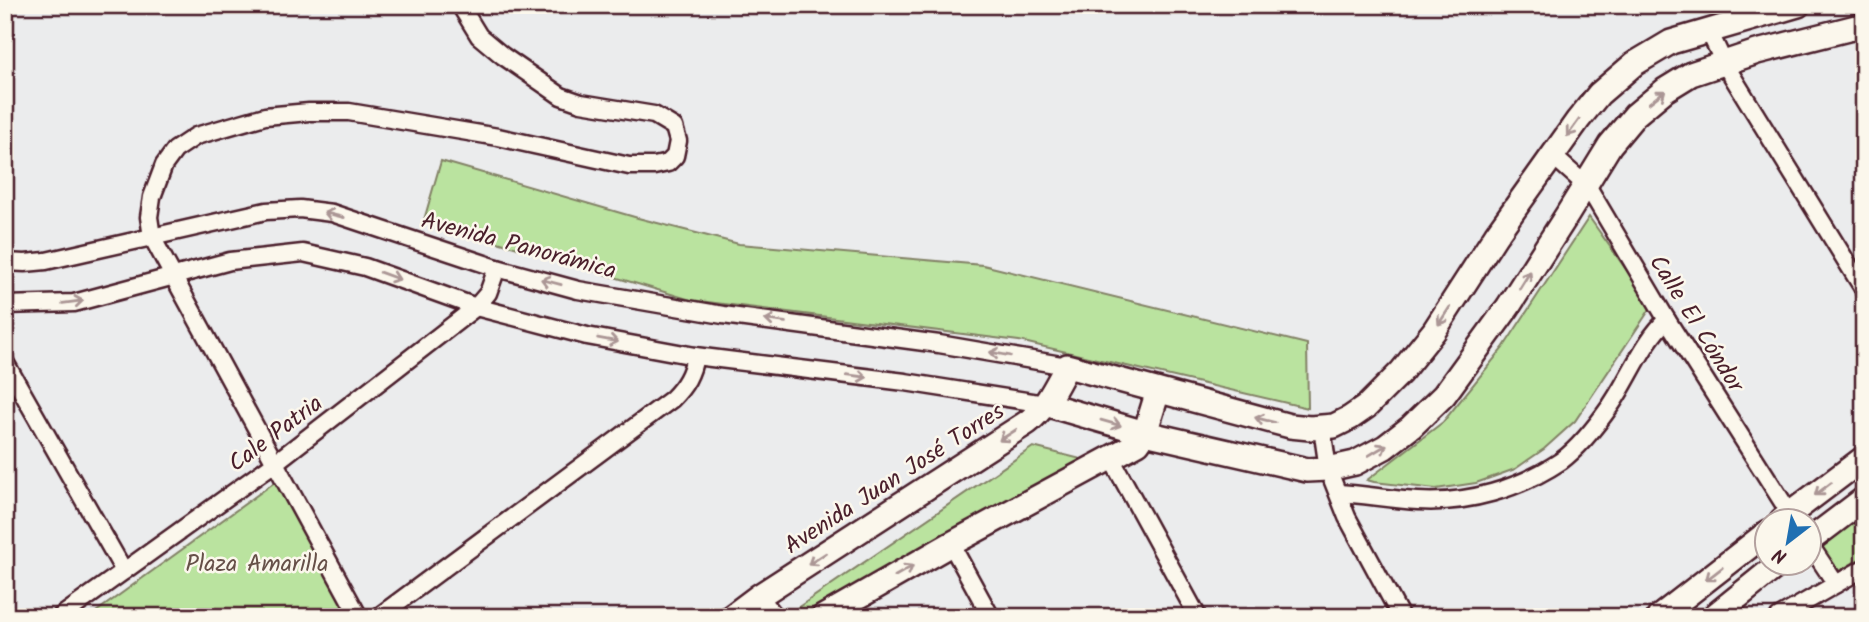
<svg xmlns="http://www.w3.org/2000/svg" width="1869" height="622" viewBox="0 0 1869 622" font-family="Kalam,sans-serif">
<style>
.green{fill:#bae39f;stroke:#828165;stroke-width:2}
.lines{fill:none;stroke-linecap:round;stroke-linejoin:round}
.street-casing{stroke:#4a1f2b;stroke-width:21}
.secondary-casing{stroke:#4a1f2b;stroke-width:28}
.street{stroke:#fbf7ec;stroke-width:16}
.secondary{stroke:#fbf7ec;stroke-width:23}
.oneway{stroke:#ab9695}
.labels{text-anchor:middle;stroke-width:5;stroke-linejoin:round;paint-order:stroke}
.street-label{font-size:24px;fill:#4a1f2b;stroke:#fbf7ec}
.park-label{font-size:24px;fill:#665048;stroke:#fbf7ec}
</style>
<rect width="100%" height="100%" fill="#ebeced"/>
<filter id="ink" filterUnits="userSpaceOnUse"><feTurbulence type="fractalNoise" baseFrequency=".0143" numOctaves="2"/><feDisplacementMap in="SourceGraphic" scale="14" xChannelSelector="R" yChannelSelector="G"/><feConvolveMatrix kernelMatrix="1 2 1 2 8 2 1 2 1" color-interpolation-filters="sRGB"/></filter>
<g filter="url(#ink)">
<g class="green">
<path d="M441 161 638 218 739 244 983 265 1307 344 1308 408 1019 341 691 300 424 220Z"/>
<path d="M1589 217 1652 306 1575 421 1544 449 1515 469 1476 483 1436 489 1374 482 1367 480 1443 422 1503 348Z"/>
<path d="M1033 447 1097 463 819 617 787 615Z"/>
<path d="M275 482 350 617H89Z"/>
<path d="M1864 509V556L1841 570 1833 567 1822 553V543Z"/>
</g>
<g class="lines">
<g class="street-casing">
<g id="street">
<path d="M1709 31 1724 63 1864 290"/>
<path d="M1553 156 1588 187 1667 320 1794 520"/>
<path d="M5 262 25 263 46 261 266 211 300 209 332 213 497 268 578 290 723 315 939 344 1067 366"/>
<path d="M5 305 74 303 230 261 303 253 365 267 476 307 587 336 695 356 905 382 1045 404"/>
<path d="M5 362 124 571"/>
<path d="M1322 428 1328 469 1347 517 1401 617"/>
<path d="M1111 458 1198 617"/>
<path d="M1338 493C1364 494 1391 500 1418 501 1468 504 1519 489 1561 461 1580 447 1597 425 1611 405 1628 381 1645 338 1667 320"/>
<path d="M951 544 991 617"/>
<path d="M1810 545 1836 584"/>
<path d="M759 596 776 617"/>
<path d="M60 617 276 462 476 307 488 293 497 268"/>
<path d="M359 617 152 237 149 217 152 197 164 165 175 150 196 136 265 116 309 112H349L498 137 629 166H654L668 163 675 156 678 141 674 127 654 115 581 103 561 96 503 56 479 36 460 5"/>
<path d="M378 617 672 399C685 386 692 374 695 356"/>
<path d="M1779 617 1864 568"/>
</g>
</g>
<g class="secondary-casing">
<g id="secondary">
<path d="M1045 404 1145 433 1307 470 1328 469 1355 463 1385 447 1411 427 1444 395 1508 307 1567 215 1610 145 1635 115 1665 90 1691 74 1757 52 1864 25"/>
<path d="M1782 520 1864 458"/>
<path d="M1810 540 1864 499"/>
<path d="M731 617 759 596 1028 422C1046 408 1056 386 1067 366L1290 426 1310 428 1334 426 1350 418 1366 407 1401 372 1434 331 1496 235 1578 120 1599 94 1634 64 1671 42 1798 5"/>
<path d="M823 617 951 544 1138 443 1145 433 1158 391"/>
<path d="M1659 617 1768 532"/>
<path d="M1713 617 1781 562"/>
</g>
</g>
<use href="#street" class="street"/>
<use href="#secondary" class="secondary"/>
</g>
<defs><path id="oneway-shaft" d="M-6 0H5M1.5-3L5.5 0L1.5 3" fill="none" stroke-width="1.6" stroke-linecap="round" stroke-linejoin="round" transform="scale(1.75)"/></defs>
<g class="oneway">
<use href="#oneway-shaft" transform="translate(1657 97) rotate(-38)"/>
<use href="#oneway-shaft" transform="translate(1573 128) rotate(126)"/>
<use href="#oneway-shaft" transform="translate(334 215) rotate(-166)"/>
<use href="#oneway-shaft" transform="translate(390 276) rotate(20)"/>
<use href="#oneway-shaft" transform="translate(1525 280) rotate(-58)"/>
<use href="#oneway-shaft" transform="translate(551 282) rotate(-165)"/>
<use href="#oneway-shaft" transform="translate(73 302) rotate(-8)"/>
<use href="#oneway-shaft" transform="translate(1444 316) rotate(123)"/>
<use href="#oneway-shaft" transform="translate(775 321) rotate(-172)"/>
<use href="#oneway-shaft" transform="translate(608 340) rotate(10)"/>
<use href="#oneway-shaft" transform="translate(1000 354) rotate(-170)"/>
<use href="#oneway-shaft" transform="translate(857 376) rotate(7)"/>
<use href="#oneway-shaft" transform="translate(1265 420) rotate(-166)"/>
<use href="#oneway-shaft" transform="translate(1111 423) rotate(16)"/>
<use href="#oneway-shaft" transform="translate(1008 435) rotate(147)"/>
<use href="#oneway-shaft" transform="translate(1378 450) rotate(-31)"/>
<use href="#oneway-shaft" transform="translate(1823 489) rotate(143)"/>
<use href="#oneway-shaft" transform="translate(817 559) rotate(147)"/>
<use href="#oneway-shaft" transform="translate(904 571) rotate(-30)"/>
<use href="#oneway-shaft" transform="translate(1714 574) rotate(142)"/>
</g>
</g>
<g class="labels">
<g class="street-label">
<text transform="translate(519 245) rotate(15)" y="8">Avenida Panorámica</text>
<text transform="translate(1697 323) rotate(58)" y="8">Calle El Cóndor</text>
<text transform="translate(275 433) rotate(-37)" y="8">Cale Patria</text>
<text transform="translate(894 478) rotate(-33)" y="8">Avenida Juan José Torres</text>
</g>
<g class="park-label">
<text x="257" y="571">Plaza Amarilla</text>
</g>
</g>
<rect width="1869" height="622" fill="none" stroke="#fbf7ec" stroke-width="28"/>
<rect x="14" y="14" width="1841" height="594" fill="none" stroke="#4a1f2b" stroke-width="2.5" filter="url(#ink)"/>
<g transform="translate(1788 542) rotate(211)"><circle r="33" fill="#fbf7ec" stroke="#b4a19f" stroke-width="2"/>
<path d="M0-5L12 26L0 18L-12 26Z" fill="#1f6fb2"/>
<text y="-10" font-size="19" font-weight="bold" text-anchor="middle" fill="#4a1f2b">N</text>
</g>
</svg>
